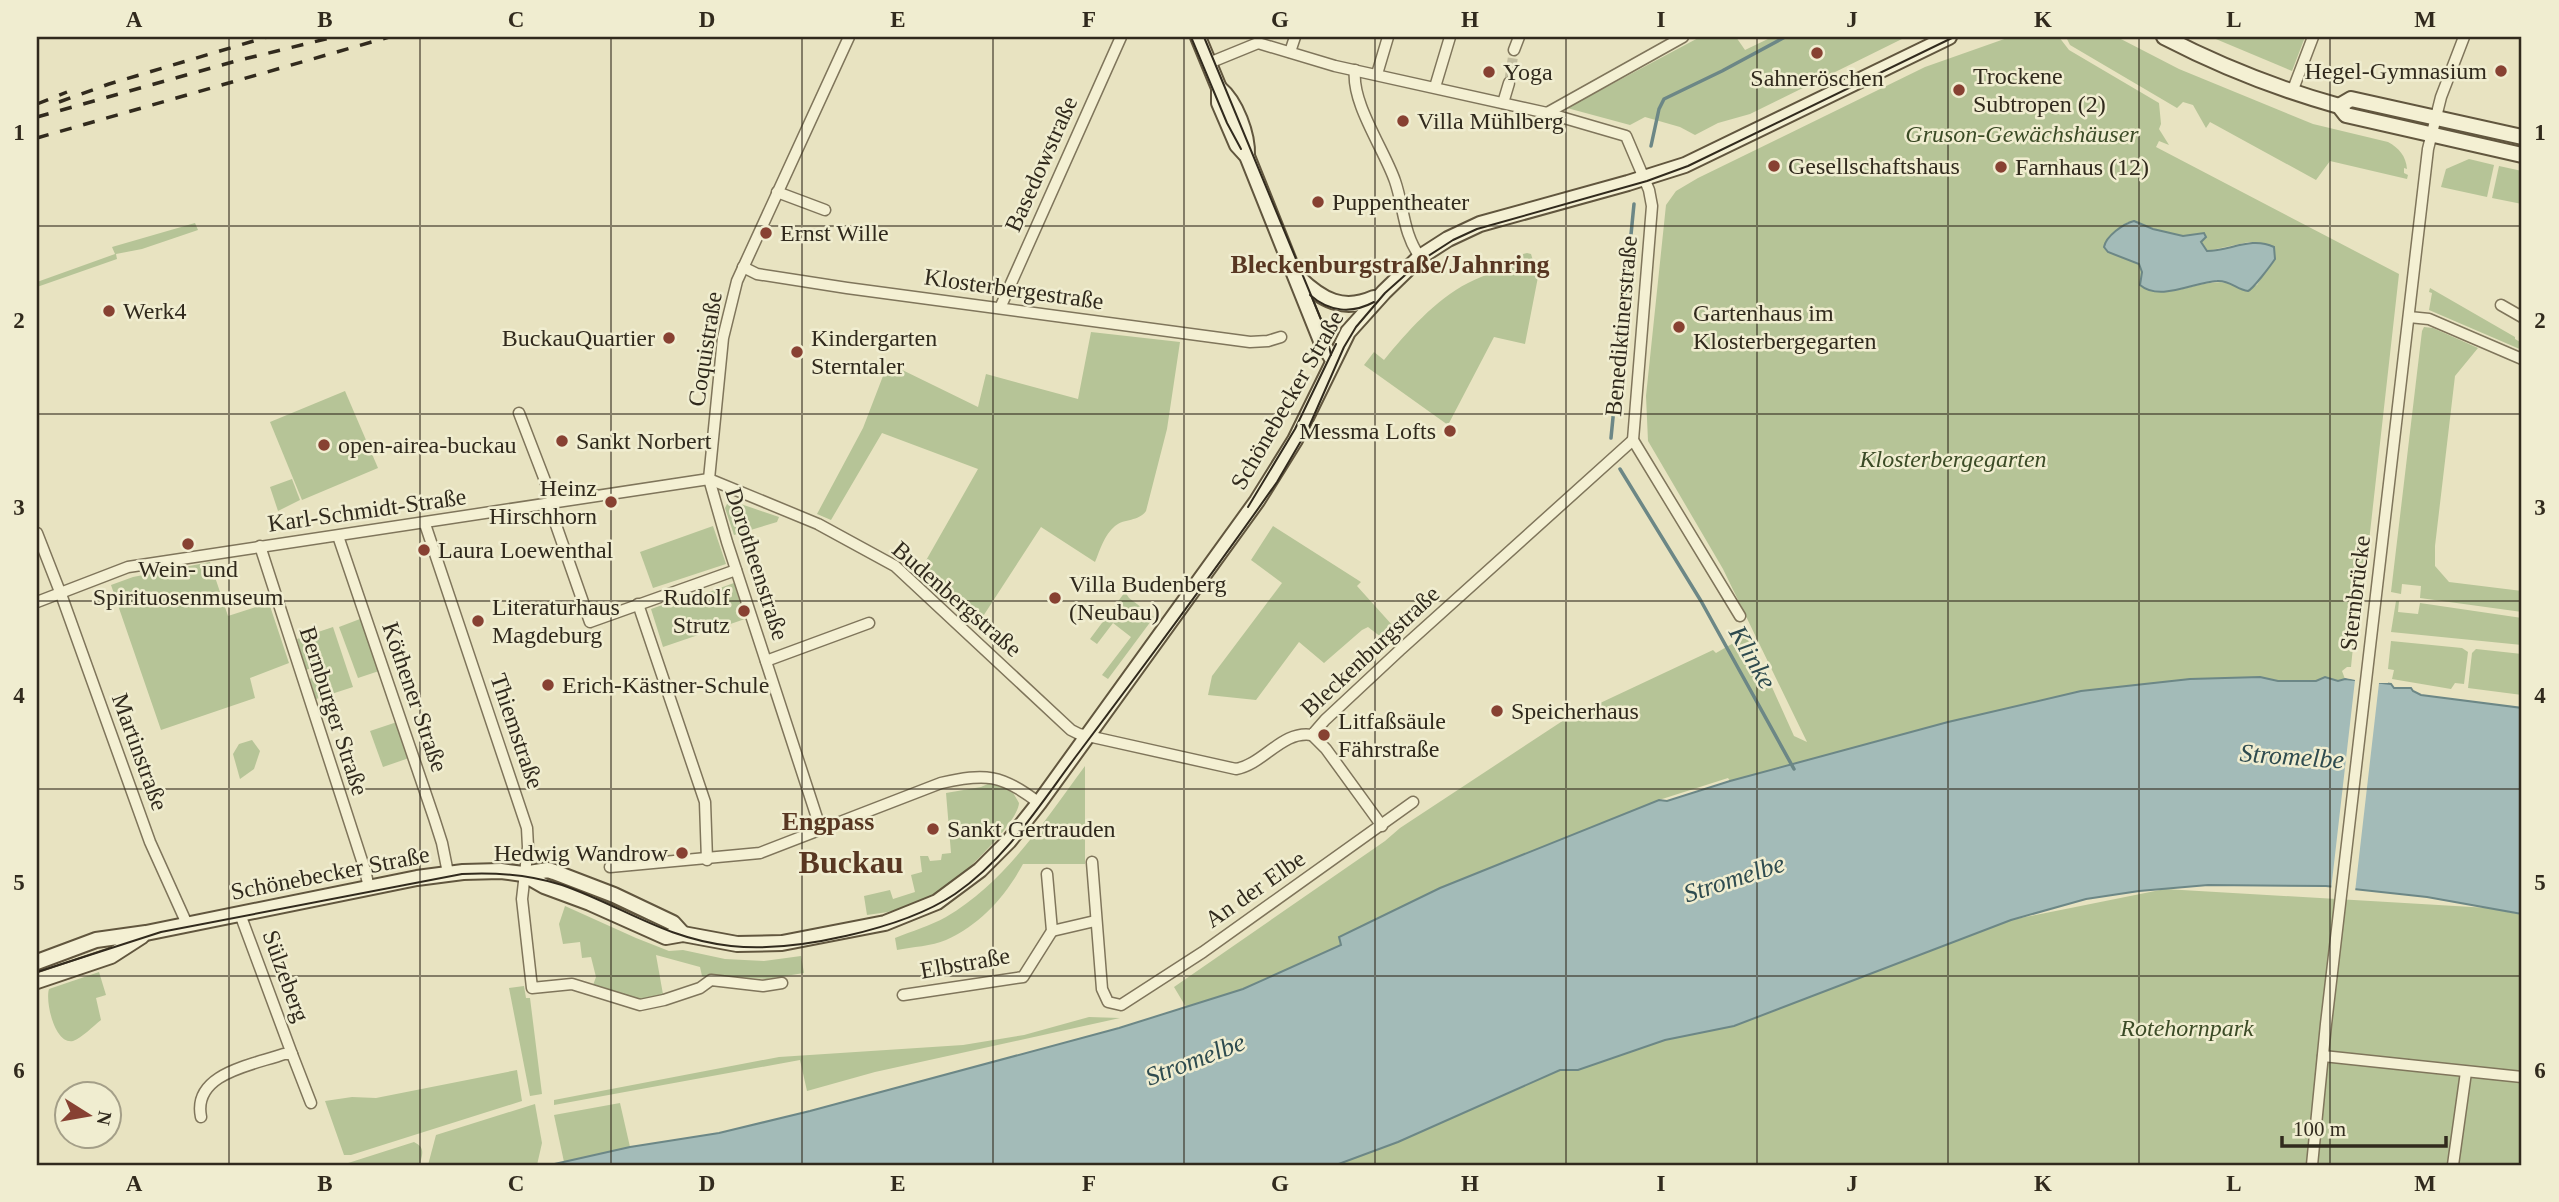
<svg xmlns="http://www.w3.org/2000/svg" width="2559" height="1202" viewBox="0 0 2559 1202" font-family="'Times New Roman',serif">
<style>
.green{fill:#b6c497;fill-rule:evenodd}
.water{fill:#a3bbb8;stroke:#6c8786;stroke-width:2}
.pier{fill:#e8e3c1}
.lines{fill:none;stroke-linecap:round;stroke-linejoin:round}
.stream{stroke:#6c8786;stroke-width:3.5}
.street-tunnel{stroke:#c3bea0;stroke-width:10;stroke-dasharray:10 5;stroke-linecap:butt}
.street-casing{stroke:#7f755b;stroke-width:13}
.secondary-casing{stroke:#61563e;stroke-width:18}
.street{stroke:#f4f0d3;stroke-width:10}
.secondary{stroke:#f4f0d3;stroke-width:14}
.tram{stroke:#312a1d;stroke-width:2}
.rail{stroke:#312a1d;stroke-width:3.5;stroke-dasharray:12 12;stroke-linecap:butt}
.grid{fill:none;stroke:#312a1d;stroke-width:2;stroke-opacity:0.55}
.poi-dot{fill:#874132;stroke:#f0edd0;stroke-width:2.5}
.labels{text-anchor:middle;stroke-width:5;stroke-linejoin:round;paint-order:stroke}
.poi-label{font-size:24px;fill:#312a1d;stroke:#f0edd0;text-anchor:start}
.park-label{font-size:24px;font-style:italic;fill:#3b4b26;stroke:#f0edd0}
.street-label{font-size:24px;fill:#312a1d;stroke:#f0edd0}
.neighbourhood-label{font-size:26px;font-weight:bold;fill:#583722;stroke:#f0edd0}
.water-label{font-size:26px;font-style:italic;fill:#2e4b4f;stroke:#f0edd0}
.district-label{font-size:32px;font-weight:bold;fill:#583722;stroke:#f0edd0}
.neatline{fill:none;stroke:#312a1d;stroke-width:2.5}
.grid-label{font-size:23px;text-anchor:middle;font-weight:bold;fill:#312a1d}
</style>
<rect width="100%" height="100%" fill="#e8e3c1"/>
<g class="green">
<path d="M1700 37H1736L1745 50 1772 37H1906L1750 114 1718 123 1695 135 1680 127 1645 117 1630 125 1567 108Z"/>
<path d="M2010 37H2059L2069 50 2159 103 2161 124 2159 129 2169 145 2159 141 2156 147 2399 274 2364 586H2359L2351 667H2347L2342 671 2345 679 2338 681 2330 678 2316 681H2278L2260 677 2190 679 2081 691 1948 722 1730 781 1728 778 1659 800 1440 888 1340 937 1342 945 1243 989 1186 1007 1174 987 1385 841 1400 828 1564 720 1713 650 1716 653 1744 637 1753 645 1794 736 1807 742 1723 569 1648 441 1646 396 1666 205 1676 191 1698 178 1925 67ZM2128 222C2147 223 2163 234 2182 236 2189 236 2197 233 2204 233L2206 237 2201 242 2207 251 2249 242 2274 247 2275 256 2257 285 2242 290C2211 266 2170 308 2140 284L2142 269 2137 262 2105 249 2106 241Z"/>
<path d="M2066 37H2117L2179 69 2313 124 2388 142C2399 148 2406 156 2407 169L2404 168V173L2408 175 2407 179 2330 161 2316 180 2210 122 2206 128 2193 105 2183 102 2177 108 2070 45Z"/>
<path d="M2211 37H2305L2292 71Z"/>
<path d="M2469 159 2494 165 2487 197 2441 187 2446 169Z"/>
<path d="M2499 166 2522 171V204L2492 198Z"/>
<path d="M195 223 198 230 142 249 116 254 117 259 37 287V282L115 254 112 247Z"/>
<path d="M1527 253 1531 254 1538 277 1525 344 1494 337 1448 425 1364 365 1374 352 1384 360C1407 332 1435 300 1468 283 1486 274 1505 268 1524 261L1523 254Z"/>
<path d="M2430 288 2515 337V339L2522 343V350L2429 310 2432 293 2429 292Z"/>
<path d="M2424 327 2433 328 2478 348 2455 376 2435 546V566L2449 582 2522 591V612L2420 598 2421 586 2402 584 2401 594 2391 592 2422 331Z"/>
<path d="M1091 332 1180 342 1167 429 1146 511C1138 522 1125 518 1115 526 1104 535 1100 550 1095 562L1041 527 978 624 920 571 978 469 882 433 831 520 817 514 863 428 888 363 978 407 986 374 1078 399Z"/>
<path d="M345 391 378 468 302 500 270 422Z"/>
<path d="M292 479 300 500 278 511 270 487Z"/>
<path d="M729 500 779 517 777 522 734 535 725 508Z"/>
<path d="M713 526 726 564 653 588 640 552Z"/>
<path d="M1273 526 1361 582 1357 586 1393 626 1381 637 1368 627 1362 630 1324 663 1299 642 1256 700 1208 695 1212 676 1282 583 1251 560Z"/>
<path d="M210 562 228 616 269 603 289 663 250 678 255 698 161 730 111 585 133 577Z"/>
<path d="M734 583 745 619 663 647 651 609 702 591 703 594Z"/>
<path d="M1125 592 1129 598 1154 617 1108 679 1102 675 1131 637 1113 623 1097 644 1090 639Z"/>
<path d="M2396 601H2399L2398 612 2418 614 2420 603 2522 618V645L2391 632Z"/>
<path d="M360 619 379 671 358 678 339 627Z"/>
<path d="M333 627 353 687 316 699 310 679 314 677 311 668 306 670 297 639Z"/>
<path d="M2391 641 2462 648 2468 652 2464 684 2455 683 2451 689 2392 679 2394 670 2388 669Z"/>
<path d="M2476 649 2522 654V695L2468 688 2472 653Z"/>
<path d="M397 722 409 758 383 767 370 731Z"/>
<path d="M252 740 260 751 254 769 240 779 233 754 239 744Z"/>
<path d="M1085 766V864H1023C1005 897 981 924 946 940 932 946 912 947 897 950L895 938C912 931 930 926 946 917 1006 882 1045 820 1085 766Z"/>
<path d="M992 782 1012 791 1019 803C1018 824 955 883 936 895 916 908 890 912 867 915L864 896 890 890 893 899 915 892 911 875 922 872 920 856H928L930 861 941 860 942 854 951 853 946 793 981 787Z"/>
<path d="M2165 889 2489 908 2522 915V1165H1333L1398 1142 1561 1070H1578L1665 1040 1734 1026 2011 920Z"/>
<path d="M565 906 636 938 669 951 683 950 725 959 764 961 801 956 804 973 767 979 702 976 700 967 656 955 664 1000 640 1005 592 988 596 977 591 957 582 958 580 942 563 944 559 924Z"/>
<path d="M99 972 106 995 96 998 101 1020C93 1026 82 1038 73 1041 55 1045 45 1002 49 989Z"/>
<path d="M524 986 526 998H530L542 1094 530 1096 509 988Z"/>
<path d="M1089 1017 1120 1018 875 1072 807 1091 800 1060 554 1105V1100L779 1057 963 1045 1024 1035Z"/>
<path d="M517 1070 522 1101 351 1155H344L325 1101 352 1097 376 1098Z"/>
<path d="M620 1103 630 1147 564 1162 554 1115Z"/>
<path d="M535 1104 542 1143 537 1165H428L436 1135Z"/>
<path d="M414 1142C426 1148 422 1154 420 1165L345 1164Z"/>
</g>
<g class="water">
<path d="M2134 221 2153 229 2183 236 2204 233 2206 237 2201 242 2207 251C2230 251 2251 236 2274 247L2275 259C2271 265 2253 289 2248 291 2237 290 2230 280 2217 281 2194 282 2160 302 2140 285L2142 272 2139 264 2108 252 2104 247C2106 236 2123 224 2134 221Z"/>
<path d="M2260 677 2278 681H2316L2325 677 2338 681 2345 679 2391 684 2394 688H2411L2413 691 2421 695 2522 708V914L2427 897 2326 886 2208 885 2139 891 2086 899 2011 920 1734 1026 1665 1040 1578 1070H1560L1398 1142 1336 1165H550L630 1147 719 1133 810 1111 1119 1028 1243 989 1341 945 1339 937 1440 888 1659 800 1667 801 1730 781 1948 722 2081 691 2190 679Z"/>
</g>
<path class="pier" d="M2346 675 2388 680V683H2379L2355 892 2331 890 2355 680 2346 678Z"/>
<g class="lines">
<g class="stream">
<path d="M1651 146 1659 109 1664 99 1722 71 1785 37"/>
<path d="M1611 438 1634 204"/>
<path d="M1620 469 1701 601 1794 769"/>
</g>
<path class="street-tunnel" d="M1509 83 1514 50"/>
<g class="street-casing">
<g id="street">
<path d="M1514 50 1519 37"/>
<path d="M1290 52 1295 37"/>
<path d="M1209 63 1258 43 1335 66 1547 113 1626 136 1649 190 1652 206 1633 440 1740 616"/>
<path d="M1355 70C1351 103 1384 149 1395 181 1404 207 1403 234 1420 257"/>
<path d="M1377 74 1388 37"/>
<path d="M1435 87 1450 37"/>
<path d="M2292 92 2313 37"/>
<path d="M1503 103 1509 83"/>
<path d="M1547 113 1683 37"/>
<path d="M777 192 825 210"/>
<path d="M743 267 757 274 847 288 1250 342 1268 341 1281 337"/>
<path d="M2501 305 2522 317"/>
<path d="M1000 308 1121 37"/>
<path d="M2409 317 2429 319 2522 359"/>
<path d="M519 413 554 504"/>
<path d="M709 479 818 524 895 566 1071 730 1079 734 1236 769C1264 764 1282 730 1312 735L1325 720 1400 650 1633 440"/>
<path d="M549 505 590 622 736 570"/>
<path d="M425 524 527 828 528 847 522 899 532 988 572 984 640 1005 664 1000 700 988 711 980 763 986 782 983"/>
<path d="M37 533 62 597 150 842 187 924"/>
<path d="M338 536 434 818 442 843 448 873"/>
<path d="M260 546 365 870 369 888"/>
<path d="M37 602 128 567 709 479"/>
<path d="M638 604 705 802 707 860"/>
<path d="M766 661 869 623"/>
<path d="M1312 735 1326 749 1382 826"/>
<path d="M821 830 727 542 709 479 723 338 737 281 849 37"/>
<path d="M1092 862 1102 989 1108 1002 1121 1005 1203 952 1413 802"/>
<path d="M610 867 760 853 941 783C985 773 1002 774 1039 803"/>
<path d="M1052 931 1095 921"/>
<path d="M903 995 1023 977 1052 931 1047 874"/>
<path d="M292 1054 311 1103"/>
<path d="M2323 1056 2522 1077"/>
<path d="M201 1117C192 1073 253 1065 284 1054H292L240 914"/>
<path d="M2312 1165 2326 1024 2428 149 2441 97 2464 37"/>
<path d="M2453 1165 2466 1072"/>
</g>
</g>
<g class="secondary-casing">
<g id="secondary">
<path d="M1198 37 1219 88V103L1237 145 1247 156 1321 341 1333 360"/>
<path d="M2164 37C2220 66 2278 89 2339 106L2346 115 2522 155"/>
<path d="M1219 88C1236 102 1248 135 1247 156"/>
<path d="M2339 106 2351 99 2522 137"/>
<path d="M1299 278C1322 300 1343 312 1374 298"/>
<path d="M523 874 544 886 590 903 666 937 683 934 737 944 782 943 885 923 937 902 980 870 1009 841 1039 803 1257 501 1295 440 1348 332 1384 292 1420 257 1448 239 1480 224 1628 183 1685 165 1949 37"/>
<path d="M37 962 96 940 146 933 417 878 463 872 501 871 523 874 548 870 554 872 614 895 673 923 683 934"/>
<path d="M37 981 111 956 142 936"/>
</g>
</g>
<use href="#street" class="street"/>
<use href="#secondary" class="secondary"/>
<g class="tram">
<path d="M1191 37 1227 123 1241 149"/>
<path d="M1204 37 1325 329 1331 355"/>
<path d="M1310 295C1329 312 1352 314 1374 302"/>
<path d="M1248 507 1295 429 1336 344"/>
<path d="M37 972 161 932 462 874C496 872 530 875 562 885 622 906 665 939 731 946 793 953 903 929 955 894 1008 858 1042 801 1080 751 1147 662 1213 573 1277 482L1308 429 1344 347 1356 327 1385 293 1422 260 1453 240 1477 229 1647 181 1688 166 1954 37"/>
</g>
<g class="rail">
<path d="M59 102 109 84 267 37"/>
<path d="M37 104 67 92"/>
<path d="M37 117 236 61 334 37"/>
<path d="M37 138 389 37"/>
</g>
</g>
<path class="grid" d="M229 37V1165M420 37V1165M611 37V1165M802 37V1165M993 37V1165M1184 37V1165M1375 37V1165M1566 37V1165M1757 37V1165M1948 37V1165M2139 37V1165M2330 37V1165M37 226H2522M37 414H2522M37 601H2522M37 789H2522M37 976H2522"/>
<g class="poi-dot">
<circle cx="1817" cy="53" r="7"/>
<circle cx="2501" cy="71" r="7"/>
<circle cx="1489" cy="72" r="7"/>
<circle cx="1959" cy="90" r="7"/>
<circle cx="1403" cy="121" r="7"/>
<circle cx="1774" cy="166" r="7"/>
<circle cx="2001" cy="167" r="7"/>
<circle cx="1318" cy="202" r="7"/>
<circle cx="766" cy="233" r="7"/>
<circle cx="109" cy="311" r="7"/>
<circle cx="1679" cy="327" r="7"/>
<circle cx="669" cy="338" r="7"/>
<circle cx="797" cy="352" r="7"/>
<circle cx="1450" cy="431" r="7"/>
<circle cx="562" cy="441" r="7"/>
<circle cx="324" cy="445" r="7"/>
<circle cx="611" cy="502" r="7"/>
<circle cx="188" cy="544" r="7"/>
<circle cx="424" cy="550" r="7"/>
<circle cx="1055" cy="598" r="7"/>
<circle cx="744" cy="611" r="7"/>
<circle cx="478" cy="621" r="7"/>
<circle cx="548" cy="685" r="7"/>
<circle cx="1497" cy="711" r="7"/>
<circle cx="1324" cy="735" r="7"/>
<circle cx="933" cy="829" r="7"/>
<circle cx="682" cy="853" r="7"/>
</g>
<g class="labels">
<g class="poi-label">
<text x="2487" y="79" text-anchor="end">Hegel-Gymnasium</text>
<text x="1503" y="80">Yoga</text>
<text x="1973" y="84">Trockene<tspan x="1973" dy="28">Subtropen (2)</tspan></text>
<text x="1817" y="86" text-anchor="middle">Sahneröschen</text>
<text x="1417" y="129">Villa Mühlberg</text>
<text x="1788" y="174">Gesellschaftshaus</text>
<text x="2015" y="175">Farnhaus (12)</text>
<text x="1332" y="210">Puppentheater</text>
<text x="780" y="241">Ernst Wille</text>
<text x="123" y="319">Werk4</text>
<text x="1693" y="321">Gartenhaus im<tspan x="1693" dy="28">Klosterbergegarten</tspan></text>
<text x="655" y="346" text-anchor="end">BuckauQuartier</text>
<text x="811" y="346">Kindergarten<tspan x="811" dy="28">Sterntaler</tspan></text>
<text x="1436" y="439" text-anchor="end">Messma Lofts</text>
<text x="576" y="449">Sankt Norbert</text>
<text x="338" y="453">open-airea-buckau</text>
<text x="597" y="496" text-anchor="end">Heinz<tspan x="597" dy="28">Hirschhorn</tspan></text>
<text x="438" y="558">Laura Loewenthal</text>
<text x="188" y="577" text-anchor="middle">Wein- und<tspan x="188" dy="28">Spirituosenmuseum</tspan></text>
<text x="1069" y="592">Villa Budenberg<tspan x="1069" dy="28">(Neubau)</tspan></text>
<text x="730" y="605" text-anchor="end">Rudolf<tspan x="730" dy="28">Strutz</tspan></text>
<text x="492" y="615">Literaturhaus<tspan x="492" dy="28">Magdeburg</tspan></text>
<text x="562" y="693">Erich-Kästner-Schule</text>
<text x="1511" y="719">Speicherhaus</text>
<text x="1338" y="729">Litfaßsäule<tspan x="1338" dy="28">Fährstraße</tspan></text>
<text x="947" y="837">Sankt Gertrauden</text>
<text x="668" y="861" text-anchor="end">Hedwig Wandrow</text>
</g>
<g class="park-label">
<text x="2022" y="142">Gruson-Gewächshäuser</text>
<text x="1953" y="467">Klosterbergegarten</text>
<text x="2187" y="1036">Rotehornpark</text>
</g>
<g class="street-label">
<text transform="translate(1041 164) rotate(-66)" y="8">Basedowstraße</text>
<text transform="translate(1014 289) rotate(8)" y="8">Klosterbergestraße</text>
<text transform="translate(1621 326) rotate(-85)" y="8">Benediktinerstraße</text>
<text transform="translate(705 349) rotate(-81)" y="8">Coquistraße</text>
<text transform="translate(1287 400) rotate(-60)" y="8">Schönebecker Straße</text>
<text transform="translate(367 510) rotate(-8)" y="8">Karl-Schmidt-Straße</text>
<text transform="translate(757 564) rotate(72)" y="8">Dorotheenstraße</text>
<text transform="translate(2355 593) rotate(-83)" y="8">Sternbrücke</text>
<text transform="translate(957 599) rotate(41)" y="8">Budenbergstraße</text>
<text transform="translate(1370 651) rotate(-43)" y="8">Bleckenburgstraße</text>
<text transform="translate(415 697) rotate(71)" y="8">Köthener Straße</text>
<text transform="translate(334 711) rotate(72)" y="8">Bernburger Straße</text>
<text transform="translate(517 731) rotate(71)" y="8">Thiemstraße</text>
<text transform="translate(140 752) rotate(70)" y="8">Martinstraße</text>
<text transform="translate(330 873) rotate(-11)" y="8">Schönebecker Straße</text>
<text transform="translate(1255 889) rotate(-35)" y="8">An der Elbe</text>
<text transform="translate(965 963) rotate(-10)" y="8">Elbstraße</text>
<text transform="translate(286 976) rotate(70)" y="8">Sülzeberg</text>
</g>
<g class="neighbourhood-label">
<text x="1390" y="273">Bleckenburgstraße/Jahnring</text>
<text x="828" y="830">Engpass</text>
</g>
<g class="water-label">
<text transform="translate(1753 657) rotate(60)" y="9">Klinke</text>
<text transform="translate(2292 756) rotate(4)" y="9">Stromelbe</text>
<text transform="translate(1734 878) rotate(-18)" y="9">Stromelbe</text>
<text transform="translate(1195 1059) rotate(-21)" y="9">Stromelbe</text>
</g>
<g class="district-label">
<text x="851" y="873">Buckau</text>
</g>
</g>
<rect width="2559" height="1202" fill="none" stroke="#f0edd0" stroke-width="77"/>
<g transform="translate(88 1115) rotate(101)"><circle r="33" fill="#f0edd0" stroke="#a49f88" stroke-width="2"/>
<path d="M0-5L12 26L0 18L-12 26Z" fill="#874132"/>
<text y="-10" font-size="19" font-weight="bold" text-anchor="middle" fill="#312a1d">N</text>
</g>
<path d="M2282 1136v10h164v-10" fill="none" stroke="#312a1d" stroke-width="3.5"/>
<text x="2293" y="1136" font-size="21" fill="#312a1d" stroke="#f0edd0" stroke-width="5" paint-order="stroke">100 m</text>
<rect x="38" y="38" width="2482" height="1126" class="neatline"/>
<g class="grid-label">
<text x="134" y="27">A</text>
<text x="325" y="27">B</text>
<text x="516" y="27">C</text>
<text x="707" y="27">D</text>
<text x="898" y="27">E</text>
<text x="1089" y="27">F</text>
<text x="1280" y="27">G</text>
<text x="1470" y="27">H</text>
<text x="1661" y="27">I</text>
<text x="1852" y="27">J</text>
<text x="2043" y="27">K</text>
<text x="2234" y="27">L</text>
<text x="2425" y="27">M</text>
<text x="19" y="140">1</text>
<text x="2540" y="140">1</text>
<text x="19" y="328">2</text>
<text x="2540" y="328">2</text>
<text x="19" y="515">3</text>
<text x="2540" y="515">3</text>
<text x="19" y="703">4</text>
<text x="2540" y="703">4</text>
<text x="19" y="890">5</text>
<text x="2540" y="890">5</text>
<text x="19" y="1078">6</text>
<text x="2540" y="1078">6</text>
<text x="134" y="1191">A</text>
<text x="325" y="1191">B</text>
<text x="516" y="1191">C</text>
<text x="707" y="1191">D</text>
<text x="898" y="1191">E</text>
<text x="1089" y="1191">F</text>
<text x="1280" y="1191">G</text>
<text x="1470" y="1191">H</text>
<text x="1661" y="1191">I</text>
<text x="1852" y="1191">J</text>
<text x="2043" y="1191">K</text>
<text x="2234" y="1191">L</text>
<text x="2425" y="1191">M</text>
</g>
</svg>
